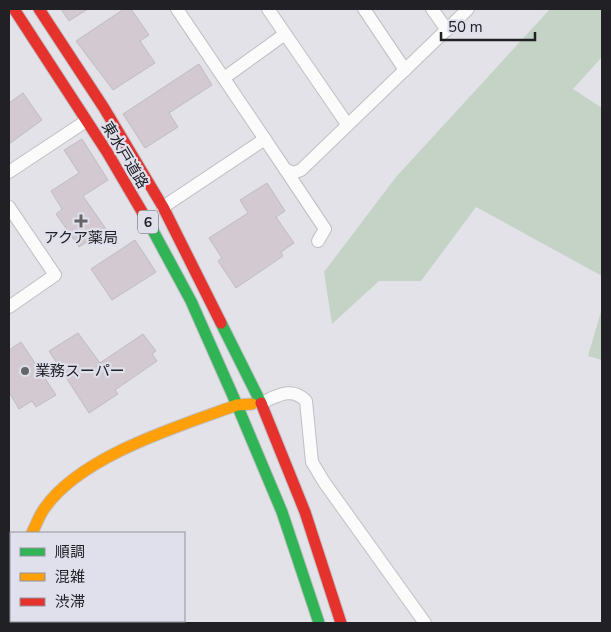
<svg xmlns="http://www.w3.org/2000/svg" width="611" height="632" viewBox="0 0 611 632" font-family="'Nunito Sans','Noto Sans JP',sans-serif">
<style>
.green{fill:#c5d3c7}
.building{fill:#d2c9d1;stroke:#bfbdc0}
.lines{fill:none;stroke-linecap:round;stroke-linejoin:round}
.street-casing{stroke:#bfbfc4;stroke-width:14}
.fast-casing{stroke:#bfbfc4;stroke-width:13}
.slow-casing{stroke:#bfbfc4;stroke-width:13}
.jam-casing{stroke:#bfbfc4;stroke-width:13}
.street{stroke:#fbfbfc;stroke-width:12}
.fast{stroke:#30b455;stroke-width:11}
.slow{stroke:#ff9f0a;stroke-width:11}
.jam{stroke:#e5322d;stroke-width:11}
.poi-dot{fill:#646469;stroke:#dfe0eb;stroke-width:2}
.labels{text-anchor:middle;stroke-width:4.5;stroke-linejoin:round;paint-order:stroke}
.shield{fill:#dfe0eb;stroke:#595a60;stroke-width:1}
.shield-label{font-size:14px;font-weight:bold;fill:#202025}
.street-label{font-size:15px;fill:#202025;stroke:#dfe0eb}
.poi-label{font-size:15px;fill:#202025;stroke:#dfe0eb}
</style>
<rect width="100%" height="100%" fill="#e2e2e8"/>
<g class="green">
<path d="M550 9H602V57L573 89 602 108V276L476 207 421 281H379L332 324 324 272 396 177Z"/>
<path d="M602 308V360L588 356Z"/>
</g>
<g class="building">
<path d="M61 9H88L69 21Z"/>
<path d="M124 9H131L149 35 140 41 155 63 113 90 76 41Z"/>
<path d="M199 64 212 85 169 113 178 127 145 148 123 114Z"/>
<path d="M23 93 42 120 9 144V103Z"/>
<path d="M82 139 108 180 83 196 106 229 79 247 56 214 62 209 51 191 79 173 64 150Z"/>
<path d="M267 183 285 211 276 217 294 243 281 252 283 256 236 288 218 261 222 258 209 238 248 213 240 200Z"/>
<path d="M135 240 156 272 112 300 91 269Z"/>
<path d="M78 333 100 363 143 334 156 351 152 354 157 361 115 390 118 394 89 413 49 351Z"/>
<path d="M21 342 56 395 36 407 32 401 19 409 9 392V350Z"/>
</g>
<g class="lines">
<g class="street-casing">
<g id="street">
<path d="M177 9 285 169 293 173 301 170 468 9"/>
<path d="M268 9 347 124"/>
<path d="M364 9 405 70"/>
<path d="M432 9 447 30"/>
<path d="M224 78 285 34"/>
<path d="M285 169 325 229 318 241"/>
<path d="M9 172 86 121"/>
<path d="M9 207 55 275 9 307"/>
<path d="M163 207 265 139"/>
<path d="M261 403C277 396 292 386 306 401L312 462 324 482 425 623"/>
</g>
</g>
<g class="fast-casing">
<g id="fast">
<path d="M151 227 191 301 237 405"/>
<path d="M221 323 261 403"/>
<path d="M237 405 282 512 319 623"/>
<path d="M59 621 61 623"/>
</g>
</g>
<g class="slow-casing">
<path id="slow" d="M32 533C36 525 39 516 44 509 80 456 179 426 237 405L252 404"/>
</g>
<g class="jam-casing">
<g id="jam">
<path d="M14 9 107 152 151 227"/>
<path d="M39 9 104 108 163 207 221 323"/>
<path d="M261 403 305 512 341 623"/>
</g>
</g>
<use href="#street" class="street"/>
<use href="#fast" class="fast"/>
<use href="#slow" class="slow"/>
<use href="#jam" class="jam"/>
</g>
<g class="poi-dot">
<path d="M78.5 213.5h5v5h5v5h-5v5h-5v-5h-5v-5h5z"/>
<circle cx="25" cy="371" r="5"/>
</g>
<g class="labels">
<rect class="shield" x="138" y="210.5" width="20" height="23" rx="4"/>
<g class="shield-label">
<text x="148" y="227">6</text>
</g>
<g class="street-label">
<text transform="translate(125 155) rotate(59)" y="5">東水戸道路</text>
</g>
<g class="poi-label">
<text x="81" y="243">アクア薬局</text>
<text x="35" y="376" text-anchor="start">業務スーパー</text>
</g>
</g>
<rect width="611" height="632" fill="none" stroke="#202025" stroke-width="20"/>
<rect x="10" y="532" width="175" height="90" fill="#dfe0eb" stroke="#93939c"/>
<rect x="20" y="548" width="25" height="8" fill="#30b455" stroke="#93939c"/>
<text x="55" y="557" font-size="15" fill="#202025">順調</text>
<rect x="20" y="573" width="25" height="8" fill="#ff9f0a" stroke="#93939c"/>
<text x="55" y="582" font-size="15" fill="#202025">混雑</text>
<rect x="20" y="598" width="25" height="8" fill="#e5322d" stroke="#93939c"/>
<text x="55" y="607" font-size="15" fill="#202025">渋滞</text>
<path d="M441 32v8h94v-8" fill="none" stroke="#202025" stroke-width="2.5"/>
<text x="448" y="32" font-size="15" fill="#202025" stroke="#dfe0eb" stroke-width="4" paint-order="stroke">50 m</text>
</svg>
